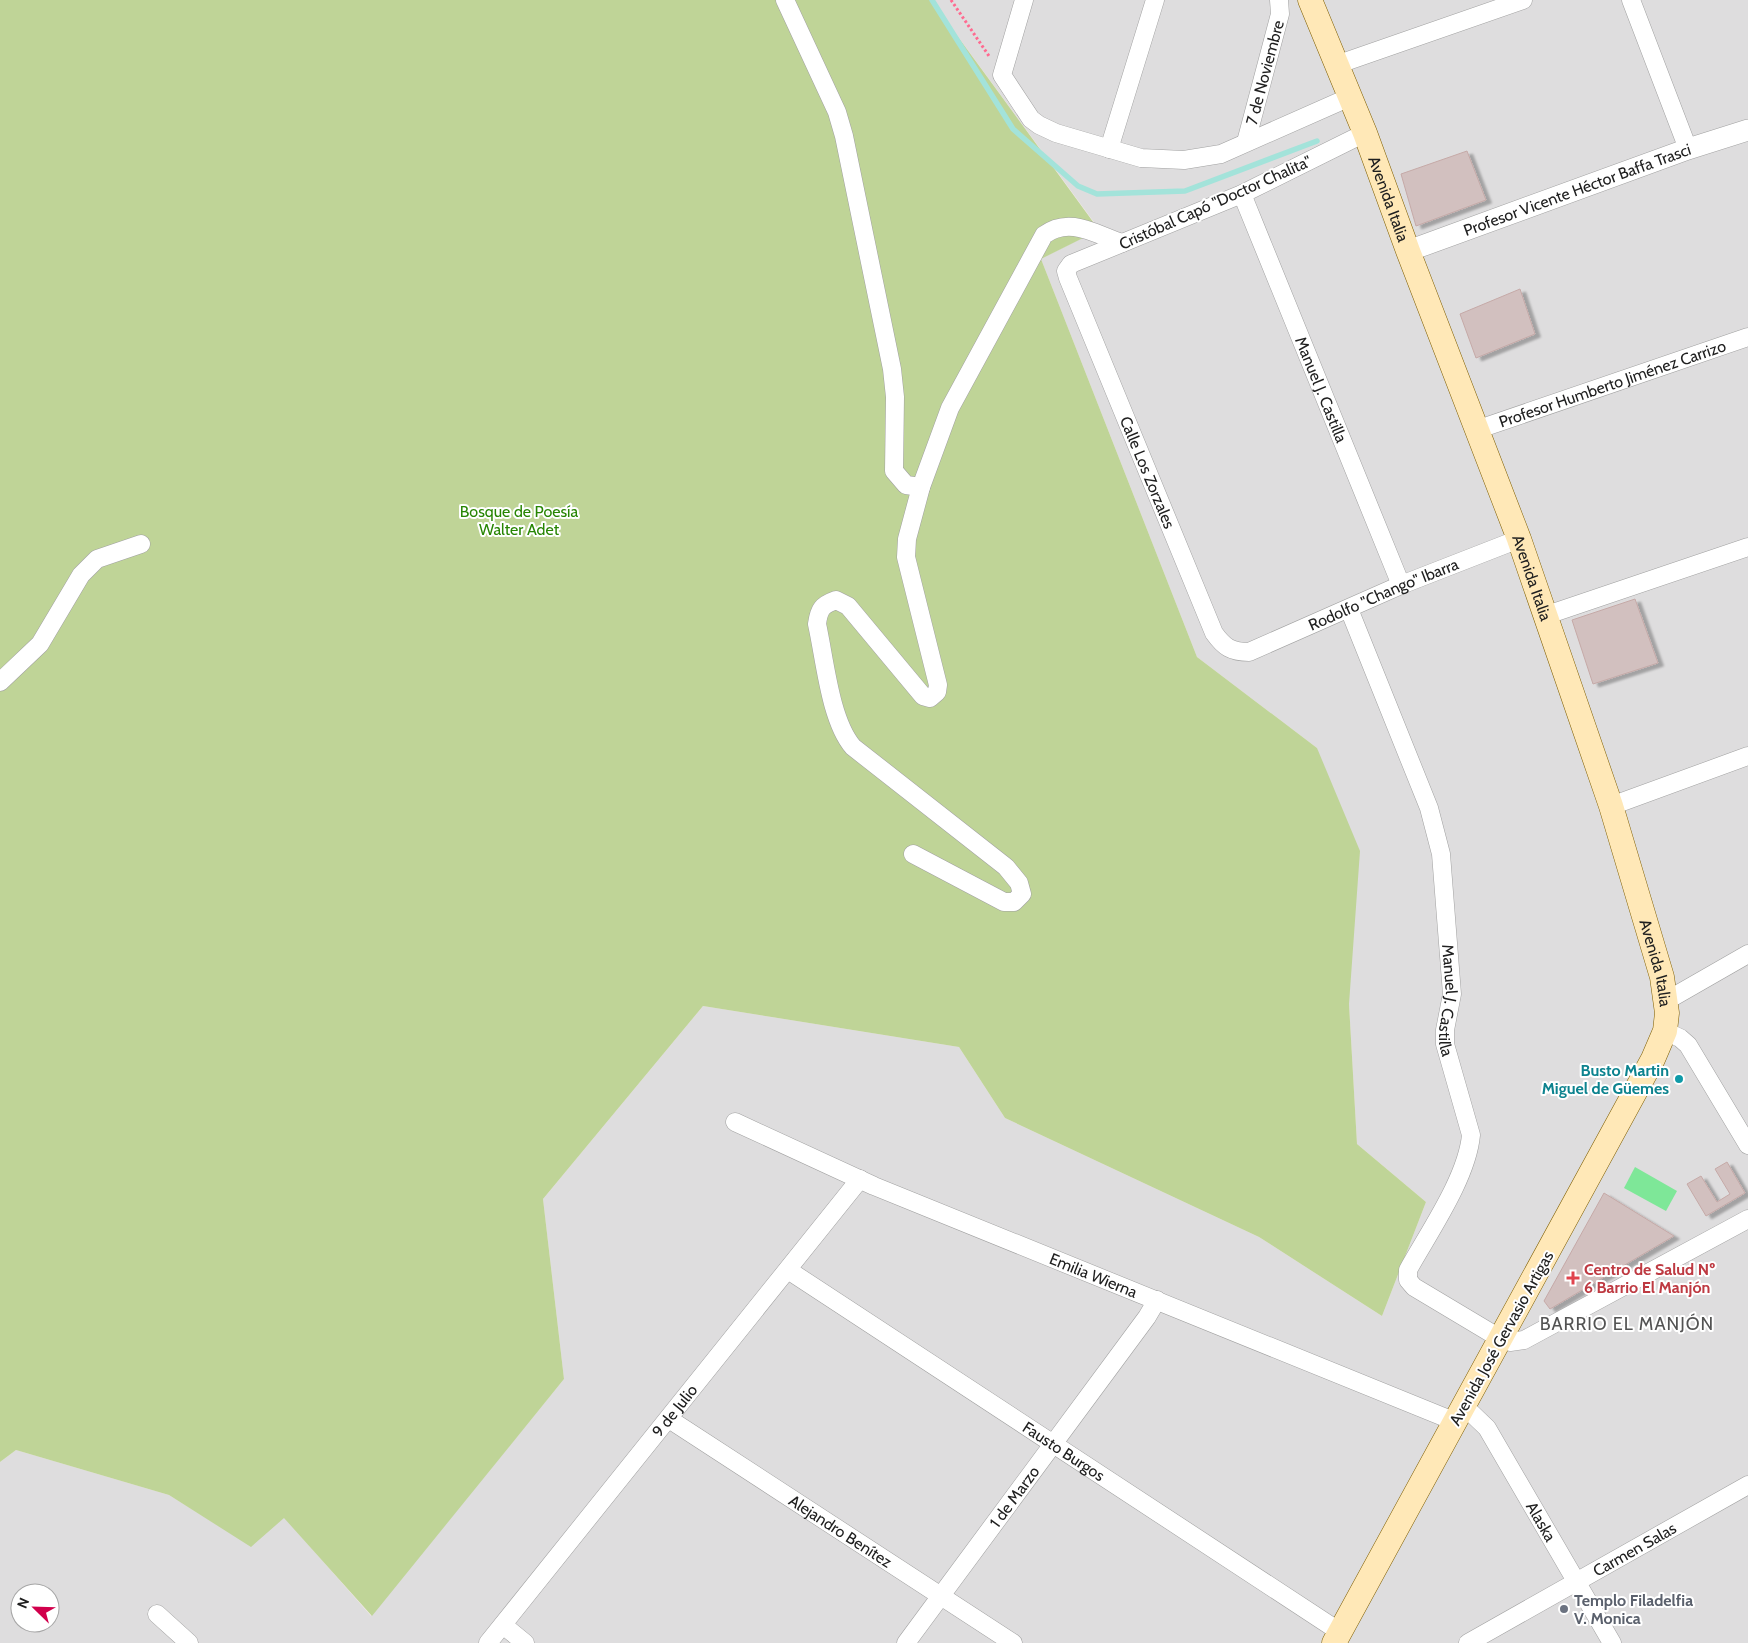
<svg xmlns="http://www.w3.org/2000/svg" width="1748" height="1643" viewBox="0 0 1748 1643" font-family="Cabin,sans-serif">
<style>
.residential{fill:#deddde;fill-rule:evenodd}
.forest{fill:#bfd497}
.pitch{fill:#7ee798}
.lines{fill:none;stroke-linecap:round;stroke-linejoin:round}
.stream{stroke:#a3e3da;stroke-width:5.5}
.building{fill:#d2c0bf;stroke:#c5a9a7;filter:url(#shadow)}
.minor-casing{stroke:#a1a1a1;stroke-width:19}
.tertiary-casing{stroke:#a1a1a1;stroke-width:22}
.secondary-casing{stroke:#7f5e00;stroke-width:25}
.path{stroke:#ff6a90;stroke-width:3;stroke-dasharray:2.5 2.5;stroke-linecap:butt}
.minor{stroke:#fff;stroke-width:18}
.tertiary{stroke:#fff;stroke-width:21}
.secondary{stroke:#ffe8b7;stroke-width:24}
.culture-dot{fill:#0f9aa8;stroke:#fff;stroke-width:2}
.health-dot{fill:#e0444e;stroke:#fff;stroke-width:2}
.worship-dot{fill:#6b7280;stroke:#fff;stroke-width:2}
.labels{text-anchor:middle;stroke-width:4;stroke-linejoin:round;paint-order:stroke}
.street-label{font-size:16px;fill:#202020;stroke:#fff}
.park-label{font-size:16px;fill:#278503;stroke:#fff}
.culture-label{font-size:16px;font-weight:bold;fill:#0d838f;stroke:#fff;text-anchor:end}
.health-label{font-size:16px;font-weight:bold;fill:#be3a42;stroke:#fff;text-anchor:start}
.worship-label{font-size:16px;font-weight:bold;fill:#5b616d;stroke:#fff;text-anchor:start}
.neighbourhood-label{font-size:18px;letter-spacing:1px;fill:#535353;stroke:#fff}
</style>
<defs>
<filter id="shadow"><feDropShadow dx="5.5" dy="3" stdDeviation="1" flood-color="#0004"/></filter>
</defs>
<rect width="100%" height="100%" fill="#f2eae6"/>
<path class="residential" d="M931 0H1748V1643H0V1462L16 1450 169 1495 251 1546 284 1517 371 1616 564 1379 543 1199 703 1006 959 1047 1005 1118 1259 1237 1382 1316 1426 1202 1357 1144 1349 1004 1317 748 1197 657 1041 259 1099 229ZM20 1593H50V1623H20Z"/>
<path class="forest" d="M0 0H931L1099 230 1041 259 1197 657 1317 748 1360 851 1349 1004 1357 1144 1426 1202 1382 1316 1259 1237 1005 1118 959 1047 703 1006 543 1199 564 1379 372 1616 284 1518 251 1547 169 1495 16 1450 0 1462Z"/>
<path class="pitch" d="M1635 1167 1677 1191 1666 1211 1624 1188Z"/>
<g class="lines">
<path class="stream" d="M932 0 1013 129 1078 186 1097 194 1185 191 1317 141"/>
</g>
<g class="building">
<path d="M1467 151 1486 200 1416 226 1401 174Z"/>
<path d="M1520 289 1535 334 1476 358 1460 314Z"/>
<path d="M1635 599 1658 663 1593 684 1572 620Z"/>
<path d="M1727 1162 1745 1193 1706 1216 1687 1184 1701 1176 1717 1202 1730 1194 1715 1169Z"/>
<path d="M1604 1193 1674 1236 1550 1309 1544 1301Z"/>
</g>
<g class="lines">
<g class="minor-casing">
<g id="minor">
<path d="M785 0 837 112 844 136 892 369 895 397 894 471 906 485 921 487"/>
<path d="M1024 0 1002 75 1031 119 1039 125 1056 133 1141 158 1184 160 1221 154 1350 97"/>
<path d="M1631 0 1688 149"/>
<path d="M1336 65 1523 0"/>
<path id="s1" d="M1365 133 1242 194 1071 264 1066 271 1068 278 1214 633C1224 647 1231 652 1249 652L1401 585 1519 539"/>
<path id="s2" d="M1246 142 1280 14 1279 0"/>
<path d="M1109 149 1155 0"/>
<path id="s3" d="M1242 194 1401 585"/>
<path id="s4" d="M1476 430 1748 337"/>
<path id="s5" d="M1349 609 1429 808 1441 854 1452 994 1445 1030V1044L1471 1135C1467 1178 1429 1232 1408 1270V1280L1414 1287 1501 1339 1510 1342 1524 1340 1748 1219"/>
<path d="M1547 615 1748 547"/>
<path d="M0 682 40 644 81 575 97 559 141 544"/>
<path d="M1611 806 1748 756"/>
<path d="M913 854 1004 902H1014L1022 894 1019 883 1006 867 853 747C830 720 825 660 817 624 819 609 822 605 836 600L848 606 923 696 930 698 937 692 938 685 906 557 907 539 921 487 950 408 1044 235C1069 216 1095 234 1122 243"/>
<path d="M1666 1001 1748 954"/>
<path d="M1665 1031 1680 1038 1688 1045 1748 1145"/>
<path id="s6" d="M735 1122 874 1186 1456 1422"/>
<path id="s7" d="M788 1270 1340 1632"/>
<path id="s8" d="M1464 1406 1487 1428 1612 1643"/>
<path id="s9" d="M669 1419 1013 1643"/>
<path d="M157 1614 189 1643"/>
<path d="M503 1625 525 1643"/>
<path id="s10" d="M488 1643 860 1179"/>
<path id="s11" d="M906 1643 1147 1317 1157 1300"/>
<path id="s12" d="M1468 1643 1748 1485"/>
</g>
</g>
<g class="tertiary-casing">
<g id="tertiary">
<path id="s13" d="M1408 251 1688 149 1748 130"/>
</g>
</g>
<g class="secondary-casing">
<g id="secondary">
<path id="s14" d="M1310 0 1365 133 1408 251 1519 539 1611 806 1662 977 1667 1013 1665 1031 1653 1059 1334 1643"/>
</g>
</g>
<path class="path" d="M951 0 989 56"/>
<use href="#minor" class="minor"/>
<use href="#tertiary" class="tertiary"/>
<use href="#secondary" class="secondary"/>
</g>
<circle class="culture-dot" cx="1679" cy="1079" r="5"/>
<path class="health-dot" d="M1570.5 1270.5h5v5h5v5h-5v5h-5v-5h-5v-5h5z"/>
<circle class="worship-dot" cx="1564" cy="1609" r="5"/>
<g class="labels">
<g class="street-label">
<text dy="6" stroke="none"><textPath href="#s2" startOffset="72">7 de Noviembre</textPath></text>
<text dy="6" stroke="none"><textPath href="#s13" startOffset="180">Profesor Vicente Héctor Baffa Trasci</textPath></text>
<text dy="6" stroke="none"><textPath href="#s14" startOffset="214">Avenida Italia</textPath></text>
<text transform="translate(1215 202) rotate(-24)" y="6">Cristóbal Capó "Doctor Chalita"</text>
<text dy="6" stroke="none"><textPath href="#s4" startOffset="144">Profesor Humberto Jiménez Carrizo</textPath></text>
<text dy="6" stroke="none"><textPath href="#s3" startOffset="211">Manuel J. Castilla</textPath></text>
<text dy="6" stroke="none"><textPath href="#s1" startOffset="548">Calle Los Zorzales</textPath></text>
<text dy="6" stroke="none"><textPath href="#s14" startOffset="619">Avenida Italia</textPath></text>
<text dy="6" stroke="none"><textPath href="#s1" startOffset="910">Rodolfo "Chango" Ibarra</textPath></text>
<text dy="6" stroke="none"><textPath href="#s14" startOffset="1024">Avenida Italia</textPath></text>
<text dy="6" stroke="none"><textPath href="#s5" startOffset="409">Manuel J. Castilla</textPath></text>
<text dy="6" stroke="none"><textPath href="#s6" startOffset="390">Emilia Wierna</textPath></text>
<text transform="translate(1501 1338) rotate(-61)" y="6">Avenida José Gervasio Artigas</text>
<text dy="6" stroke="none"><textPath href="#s10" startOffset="298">9 de Julio</textPath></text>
<text dy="6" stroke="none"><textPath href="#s7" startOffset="330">Fausto Burgos</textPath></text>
<text dy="6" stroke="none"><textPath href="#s11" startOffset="182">1 de Marzo</textPath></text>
<text dy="6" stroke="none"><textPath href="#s8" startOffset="140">Alaska</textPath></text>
<text dy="6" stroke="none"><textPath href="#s9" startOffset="205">Alejandro Benítez</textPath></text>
<text dy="6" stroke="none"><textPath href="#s12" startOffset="191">Carmen Salas</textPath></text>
</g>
<g class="park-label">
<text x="519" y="517">Bosque de Poesía<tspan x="519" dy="18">Walter Adet</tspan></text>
</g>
<g class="culture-label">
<text x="1669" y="1076">Busto Martin<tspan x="1669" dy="18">Miguel de Güemes</tspan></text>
</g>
<g class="health-label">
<text x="1584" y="1275">Centro de Salud Nº<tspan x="1584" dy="18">6 Barrio El Manjón</tspan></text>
</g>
<g class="worship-label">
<text x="1574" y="1606">Templo Filadelfia<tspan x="1574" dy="18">V. Monica</tspan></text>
</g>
<g class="neighbourhood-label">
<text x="1627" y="1330">BARRIO EL MANJÓN</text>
</g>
</g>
<g transform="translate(35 1608) rotate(293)"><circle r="24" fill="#ffffff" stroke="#a6a6a6"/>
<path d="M0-4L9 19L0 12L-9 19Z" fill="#d1004c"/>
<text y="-8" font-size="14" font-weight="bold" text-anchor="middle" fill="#202020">N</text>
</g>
</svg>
